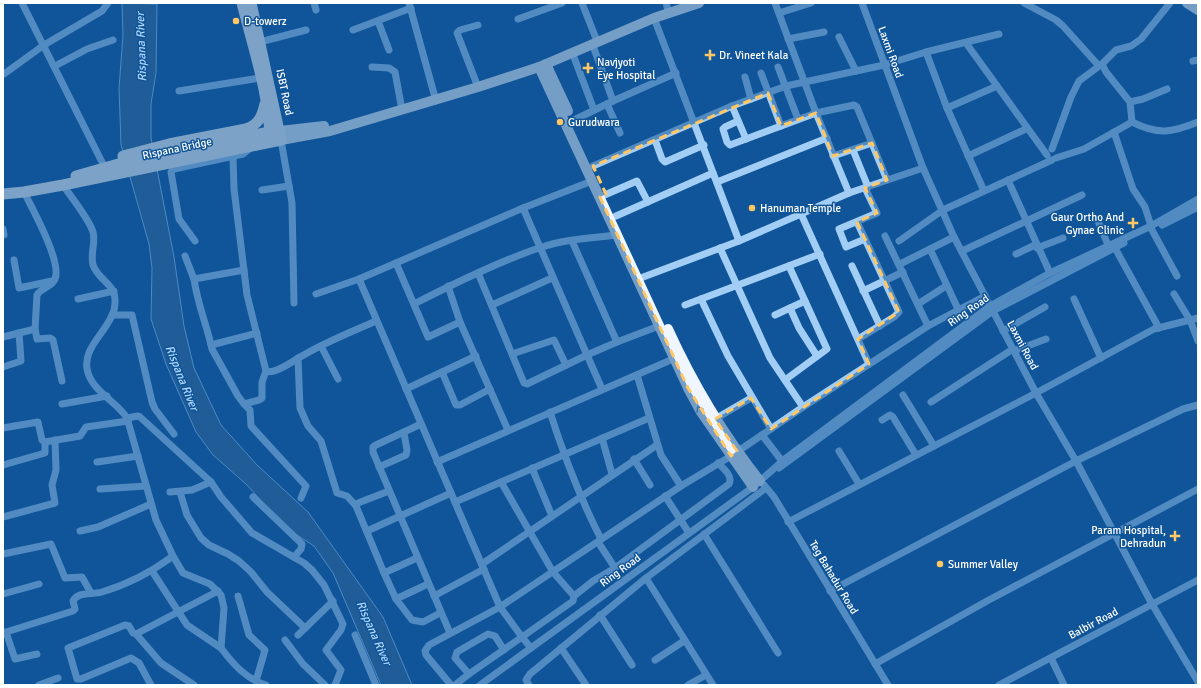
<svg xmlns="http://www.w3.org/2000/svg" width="1201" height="688" viewBox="0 0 1201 688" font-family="Signika,sans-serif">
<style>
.water{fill:#346697;stroke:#93c9f8}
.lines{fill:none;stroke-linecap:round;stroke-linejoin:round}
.minor{stroke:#a2cdf4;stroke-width:7}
.major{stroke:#eff6ff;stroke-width:10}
.highway{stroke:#fff;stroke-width:11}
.oneway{stroke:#749dc7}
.marked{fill:none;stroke:#ffc865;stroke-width:3;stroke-dasharray:8 5;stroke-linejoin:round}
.poi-dot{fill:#ffc865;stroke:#105599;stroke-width:1.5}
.labels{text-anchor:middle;stroke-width:3;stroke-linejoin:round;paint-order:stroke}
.poi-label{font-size:11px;fill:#fff;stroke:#105599;text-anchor:start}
.street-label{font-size:11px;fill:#fff;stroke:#105599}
.water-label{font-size:12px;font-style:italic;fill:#aed6fb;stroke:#105599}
</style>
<rect width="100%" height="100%" fill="#105599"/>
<path class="water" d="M122 3 157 4 156 73 151 104V138L174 257 184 326 194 368 221 425 257 465 308 512 383 617 412 685H381L333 573 314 546 286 528 246 484 213 455 196 432 166 364 151 319 152 268 149 244 121 145 119 88 123 36Z"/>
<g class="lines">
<g class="minor">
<path d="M22 3 106 170"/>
<path d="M314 3 316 10"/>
<path d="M409 3 436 101"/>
<path d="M582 3 597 41"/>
<path d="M666 3 669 13"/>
<path d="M775 3 816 113 849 193"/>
<path d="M862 3 923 168 954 237 1036 393 1076 461 1152 604 1198 682"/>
<path d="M1024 3 1056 20 1063 26 1099 66"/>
<path d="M779 13 811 3"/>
<path d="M654 18 739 241"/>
<path d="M518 19 562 3"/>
<path d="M378 21 389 50"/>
<path d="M478 25 460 30 457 33 478 87"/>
<path d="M353 30 411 8"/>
<path d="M839 37 856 71"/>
<path d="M788 39 824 32"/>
<path d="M256 43 306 30"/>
<path d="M966 43 1047 155"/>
<path d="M572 52 594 110"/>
<path d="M926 52 947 108 984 191"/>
<path d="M1193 61 1198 60"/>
<path d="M1102 64 1106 72 1130 102 1132 122C1158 135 1171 133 1198 122"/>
<path d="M55 66 87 49 113 40"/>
<path d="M372 67 389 68 395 72 402 110"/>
<path d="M778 67 798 119"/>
<path d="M761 73 781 126"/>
<path d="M4 74 44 45 102 11 108 3"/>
<path d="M745 77 751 99"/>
<path d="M179 91 260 78"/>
<path d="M613 101 676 73"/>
<path d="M1130 102 1143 99 1167 89"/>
<path d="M607 104 620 133"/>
<path d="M732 106 746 139"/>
<path d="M947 108 997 86"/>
<path d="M572 121 613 101 592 43"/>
<path d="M738 121 725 127 723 129 727 142 730 145 816 113 854 105 857 107 887 180"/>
<path d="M1114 132 1133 189 1145 207 1151 226"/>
<path d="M281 140 292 203 294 303"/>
<path d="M655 140 662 159 665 162 704 145"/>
<path d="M1052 149 1071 97 1079 81 1102 64 1116 50 1131 46 1141 39 1170 3"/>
<path d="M853 150 868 187"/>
<path d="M833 156 872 143"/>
<path d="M968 156 1026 129"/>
<path d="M233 157 234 189 247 295 266 371C275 375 294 360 302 356 325 342 351 332 376 321"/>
<path d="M1056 158 1084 149 1132 122"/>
<path d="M593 166 732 106 786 86 884 65 926 52 999 34"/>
<path d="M1008 180 1050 273"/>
<path d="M592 181 523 208 359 279 500 607 522 637 573 601 574 596 593 581 615 568 598 542"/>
<path d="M717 182 827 138"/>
<path d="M63 185C71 197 89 219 93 232 96 242 90 254 93 265 100 284 120 283 114 310 109 331 80 348 88 373 94 392 117 402 127 418L156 520 173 556 183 573 210 584 221 595 224 608 221 648C233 664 246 679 266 685"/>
<path d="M262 190 289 186"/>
<path d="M600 197 637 181 648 202"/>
<path d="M523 208 587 355 617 342"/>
<path d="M801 214 869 364"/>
<path d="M616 216 713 173"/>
<path d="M1098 221 1108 245"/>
<path d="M857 222 865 239 846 247 839 229 877 213 865 188"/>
<path d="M1162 225 1198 207"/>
<path d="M3 229 4 235"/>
<path d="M1152 230 1177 276"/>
<path d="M885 236 928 326"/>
<path d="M195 241 179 219 171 172 174 169 243 154 253 146"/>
<path d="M572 241 617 342 659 326"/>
<path d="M899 241 943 210 1052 160"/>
<path d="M720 248 770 358 803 407"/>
<path d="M1037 248 1063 238"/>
<path d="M1115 248 1159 328"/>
<path d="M930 249 958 309"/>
<path d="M962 251 1082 195"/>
<path d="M1016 254 1035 245"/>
<path d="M185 256 194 279 244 270"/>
<path d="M14 260 19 288 52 281"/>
<path d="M396 263 428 337 460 322"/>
<path d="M900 264 954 237"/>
<path d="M852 266 880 326"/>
<path d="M478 273 524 383 527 384 587 355 602 389"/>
<path d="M194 279C197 302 206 323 211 345"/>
<path d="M638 279 739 241 849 193 923 168"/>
<path d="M448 286 460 322 508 430"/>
<path d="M863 291 903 272"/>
<path d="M316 294 359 279"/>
<path d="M1174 294 1190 320 1198 341"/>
<path d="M78 299 114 291"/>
<path d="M701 299 728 356 771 429"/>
<path d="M1074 299 1101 358"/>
<path d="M805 301 790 308 799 328 817 356"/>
<path d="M414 304C453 284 497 262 539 248 564 239 591 238 617 235"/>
<path d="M918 304 946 286"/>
<path d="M492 305 552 278"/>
<path d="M685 305 820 254"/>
<path d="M112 315H132L152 402 155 409 174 434"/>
<path d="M775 315 790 308"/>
<path d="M35 329 37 339 50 338 53 340 62 381"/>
<path d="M1003 331 1045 307"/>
<path d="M257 333 211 345 212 349 238 396 244 404 259 400 262 398V382L266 371"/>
<path d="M3 337 35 329 37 295C41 288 52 287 55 279 62 262 33 210 24 192"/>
<path d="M858 339 894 317 899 312 865 239"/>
<path d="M321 346 338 379"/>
<path d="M1014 351 1046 339"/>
<path d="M512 354 554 340 566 365"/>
<path d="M298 358 300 408 308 426 321 441 337 493 347 496 356 506"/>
<path d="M3 367 21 361 19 333"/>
<path d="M442 372 456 405H460L490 389"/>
<path d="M637 375 661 455 681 486"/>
<path d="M785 380 827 349 789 266"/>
<path d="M406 389 476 356"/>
<path d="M903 395 934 446"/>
<path d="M931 402 1013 349"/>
<path d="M62 404 107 396"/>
<path d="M244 404 250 410 251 426 306 486 301 498"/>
<path d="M550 412C564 456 580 498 601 539"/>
<path d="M127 418 138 416 140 417 211 482 221 497 252 533 304 563 312 570 324 585 343 624 341 630 326 650 341 670 335 685"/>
<path d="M715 419 751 398"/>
<path d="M882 420 890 415 893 417 916 455"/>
<path d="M421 424 376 445 373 447V452L450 633"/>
<path d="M3 428 38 422 42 440 45 442 80 436 86 427 128 421"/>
<path d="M762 435 782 461"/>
<path d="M602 438 612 474"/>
<path d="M839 451 859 484"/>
<path d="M634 459 650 485"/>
<path d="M97 462 138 456"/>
<path d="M437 462 673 359"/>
<path d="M3 465 45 453V442"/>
<path d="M379 467 406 455 407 450 404 433"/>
<path d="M532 468 552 516"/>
<path d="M779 468 993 311 1124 243"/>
<path d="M501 482 553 572 574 596"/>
<path d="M764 485 774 497 888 685"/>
<path d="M100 489 146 486"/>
<path d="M170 492 192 490 211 482"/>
<path d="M180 492 187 515 201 538 209 545 228 554 239 561 251 572 267 592 305 628"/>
<path d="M665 496 689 533"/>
<path d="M253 497 302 544 301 549 294 557"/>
<path d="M455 502 649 418"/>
<path d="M3 517 55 503 52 485 56 470 55 440"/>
<path d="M788 522 1036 393 1154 329 1198 318"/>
<path d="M80 531 98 527 151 504"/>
<path d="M367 531 451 493"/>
<path d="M704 534 778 653"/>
<path d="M3 554 51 544 65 578 82 577 91 593"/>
<path d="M417 558 384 573 396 599 412 620 423 622 440 613"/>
<path d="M482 564 657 445"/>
<path d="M615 568 729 484C733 476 724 469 718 463"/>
<path d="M152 571 187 625 221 648"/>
<path d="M384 573 356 506 358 503 389 491"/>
<path d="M646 578 713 685"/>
<path d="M830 591 1076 461 1183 409 1198 405"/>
<path d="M3 594 39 584"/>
<path d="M238 596 249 635 265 650 256 681"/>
<path d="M434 596 484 569"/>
<path d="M396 599 428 584"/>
<path d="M600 615 632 665"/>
<path d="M6 632 15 659 37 654"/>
<path d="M3 633 73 611 75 609 73 601C78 591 93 595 102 592 129 584 150 573 173 556"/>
<path d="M136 634 161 663 194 685"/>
<path d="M298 635 333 601"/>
<path d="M355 635 376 685"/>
<path d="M285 640 303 664 325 685"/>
<path d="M561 648 586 685"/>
<path d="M504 650 495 636 488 634 457 652 455 658 469 674 522 637 531 648"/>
<path d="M1051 658 1064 685"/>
<path d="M655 660 684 641"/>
<path d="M875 664 987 601 1198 489"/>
<path d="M39 685 58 678"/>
<path d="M151 685 139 663 131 658 81 679H77L68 648 125 625 129 626 133 633 136 634 218 591"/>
<path d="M451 685 426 655 425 651 429 645 500 607 681 486 731 456 803 407 928 326 985 296"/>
<path d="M455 685 469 674"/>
<path d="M480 685 753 487 786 458 990 306 1050 273 1151 226 1198 199"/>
<path d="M529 685 526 680 530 674 646 578 766 488"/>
<path d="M688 685 706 675"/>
<path d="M999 685 1198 580"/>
</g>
<g class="major">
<path d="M1187 3 1198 10"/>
<path d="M546 64 568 111"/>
<path d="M539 67 688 388 701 412 753 487"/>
<path d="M280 131 324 126"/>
<path d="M281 140 330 131 478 87 539 67 654 18 699 3"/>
<path d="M668 329C693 384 723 434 760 481"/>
</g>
<g class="highway">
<path d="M242 3C253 47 269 93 270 138"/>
<path d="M123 156 169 144 246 129C259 124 262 117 265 104"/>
<path d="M76 176 122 163 168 155 268 132 280 131"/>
<path d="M3 194 24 192 63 185 281 140 251 3"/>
</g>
</g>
<defs><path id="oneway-chevron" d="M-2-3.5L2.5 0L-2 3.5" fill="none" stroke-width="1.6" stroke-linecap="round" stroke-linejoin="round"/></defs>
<use class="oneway" href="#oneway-chevron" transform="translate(699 409) rotate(-120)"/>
<path d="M0 0H1201V688H0ZM768 93 781 126 816 113 833 156 872 143 887 180 865 188 877 213 857 222 899 312 858 339 869 364 771 429 751 398 715 419 737 451 731 456 688 388 600 197 606 194 593 166Z" fill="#105599" fill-opacity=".55" fill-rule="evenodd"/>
<path class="marked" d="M768 93 781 126 816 113 833 156 872 143 887 180 865 188 877 213 857 222 899 312 858 339 869 364 771 429 751 398 715 419 737 451 731 456 688 388 600 197 606 194 593 166Z"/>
<g class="poi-dot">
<circle cx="236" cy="21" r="4"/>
<path d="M708 49h4v4h4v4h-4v4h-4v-4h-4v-4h4z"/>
<path d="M586 62h4v4h4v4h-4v4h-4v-4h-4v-4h4z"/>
<circle cx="560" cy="122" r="4"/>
<circle cx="752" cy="208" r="4"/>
<path d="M1131 217h4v4h4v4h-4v4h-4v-4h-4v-4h4z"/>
<path d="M1173 530h4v4h4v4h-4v4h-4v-4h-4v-4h4z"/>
<circle cx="940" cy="564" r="4"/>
</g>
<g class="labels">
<g class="poi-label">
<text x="244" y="25">D-towerz</text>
<text x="719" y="59">Dr. Vineet Kala</text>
<text x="597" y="66">Navjyoti<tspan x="597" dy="13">Eye Hospital</tspan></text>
<text x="568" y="126">Gurudwara</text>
<text x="760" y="212">Hanuman Temple</text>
<text x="1124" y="221" text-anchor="end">Gaur Ortho And<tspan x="1124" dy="13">Gynae Clinic</tspan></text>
<text x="1166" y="534" text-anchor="end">Param Hospital,<tspan x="1166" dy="13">Dehradun</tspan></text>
<text x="948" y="568">Summer Valley</text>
</g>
<g class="street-label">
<text transform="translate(891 52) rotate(70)" y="4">Laxmi Road</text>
<text transform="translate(285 92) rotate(78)" y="4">ISBT Road</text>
<text transform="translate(177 148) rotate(-12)" y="4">Rispana Bridge</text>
<text transform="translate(968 310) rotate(-35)" y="4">Ring Road</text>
<text transform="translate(1023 345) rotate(62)" y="4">Laxmi Road</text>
<text transform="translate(620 570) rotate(-36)" y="4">Ring Road</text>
<text transform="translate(834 577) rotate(59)" y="4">Teg Bahadur Road</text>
<text transform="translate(1093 623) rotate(-28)" y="4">Balbir Road</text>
</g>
<g class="water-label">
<text transform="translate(141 47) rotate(-92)" y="4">Rispana River</text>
<text transform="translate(182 378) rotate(68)" y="4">Rispana River</text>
<text transform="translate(374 633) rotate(66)" y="4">Rispana River</text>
</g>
</g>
<rect width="1201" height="688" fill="none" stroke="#ffffff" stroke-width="8"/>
</svg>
